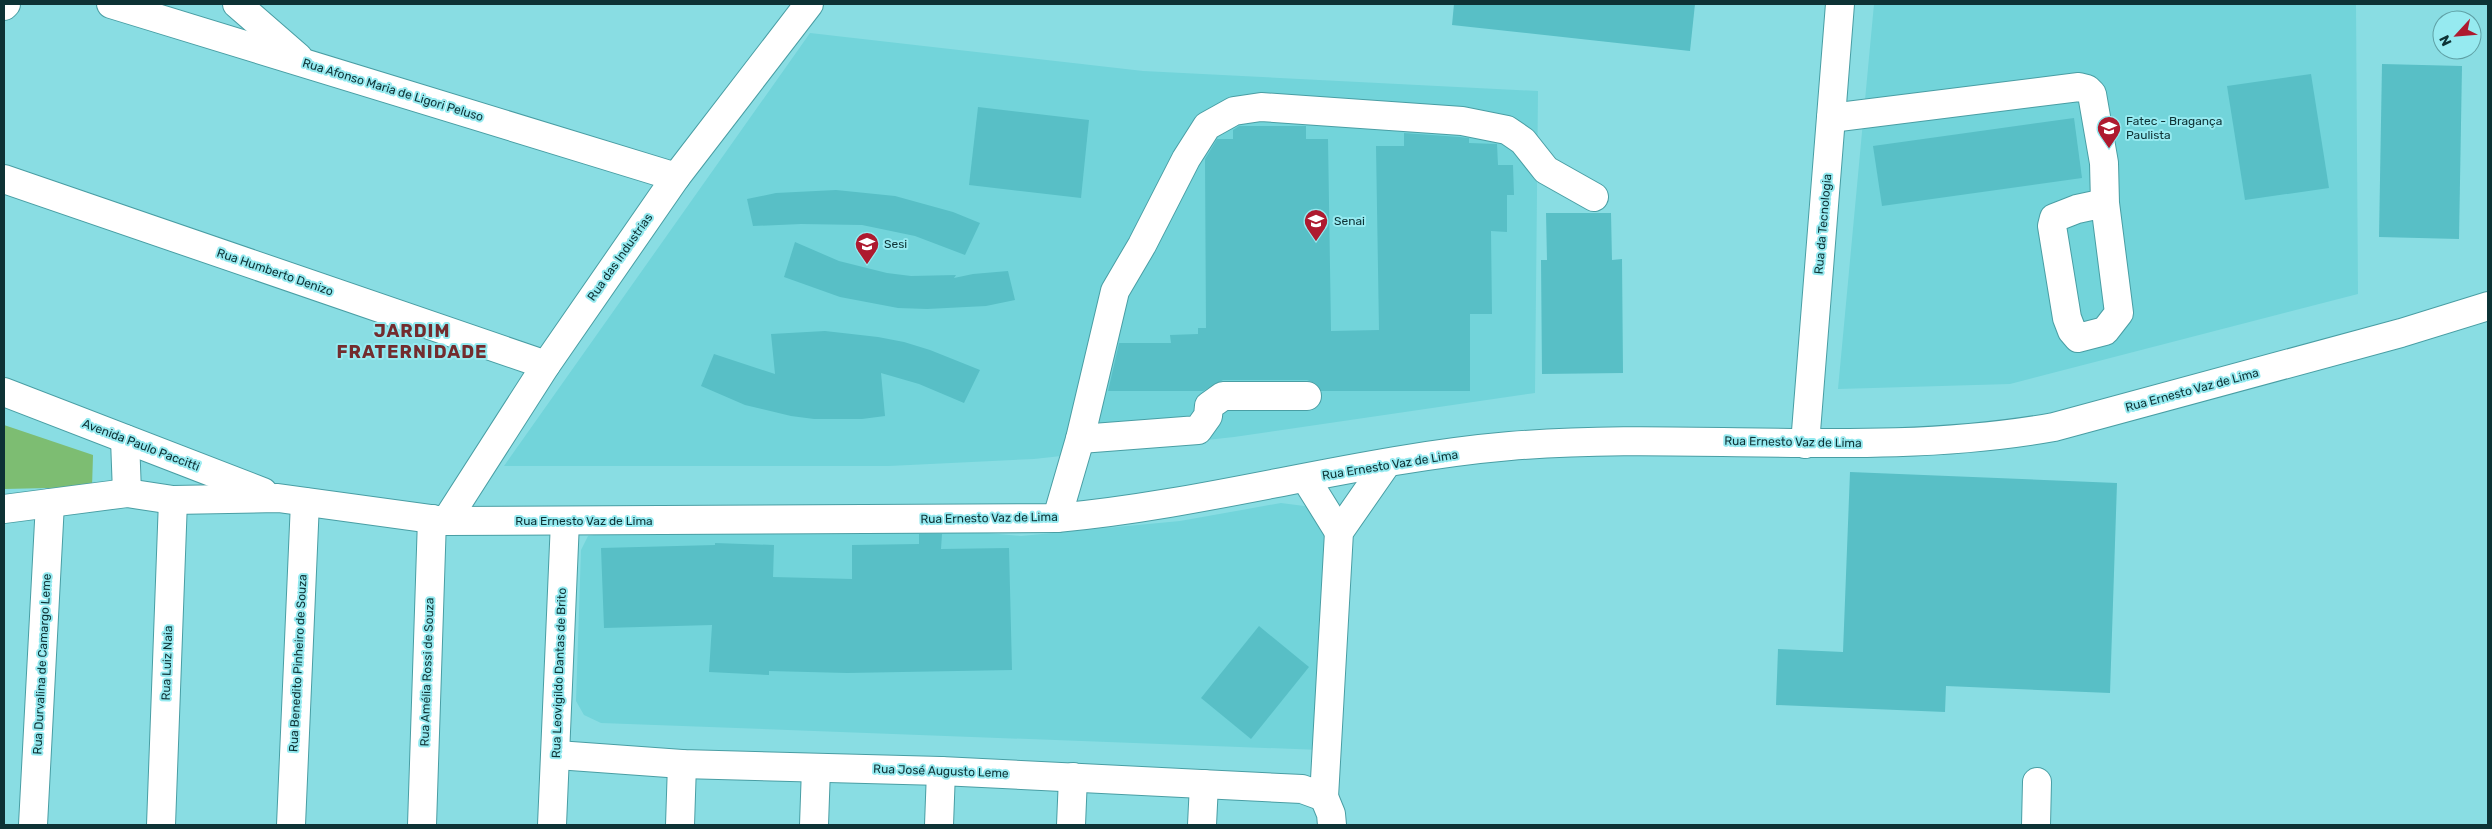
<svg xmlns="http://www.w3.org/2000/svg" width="2492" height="829" viewBox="0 0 2492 829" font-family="Rubik,sans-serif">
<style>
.built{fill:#72d4da}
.green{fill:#7dbd72}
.building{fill:#58bfc6}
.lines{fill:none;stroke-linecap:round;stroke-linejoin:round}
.minor-casing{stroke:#499ea4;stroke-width:30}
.minor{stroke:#fff;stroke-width:28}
.labels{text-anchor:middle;stroke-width:4;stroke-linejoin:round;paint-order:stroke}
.street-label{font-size:12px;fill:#0d3235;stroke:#96eaf0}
.poi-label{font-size:12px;fill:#0d3235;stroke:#96eaf0;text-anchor:start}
.district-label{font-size:18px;font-weight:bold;letter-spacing:1px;fill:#732c2e;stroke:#96eaf0}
</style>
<rect width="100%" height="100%" fill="#89dde3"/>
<g class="built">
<path d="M1874 4H2356L2358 294 2010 384 1838 389Z"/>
<path d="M810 33 1143 71 1538 91 1535 393 1234 437 1034 459 889 466H504Z"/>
<path d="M1281 503 1312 507 1324 534 1321 750 601 723 584 715 576 701 581 550 588 536 613 532 942 529 1021 536 1180 521Z"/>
</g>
<path class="green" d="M4 425 93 455 92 487 4 489Z"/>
<g class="building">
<path d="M1454 4H1695L1690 51 1452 25Z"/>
<path d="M2382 64 2462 66 2459 239 2379 237Z"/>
<path d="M2311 74 2329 188 2245 200 2227 86Z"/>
<path d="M978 107 1089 120 1081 198 969 185Z"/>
<path d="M2074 118 2082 178 1882 206 1873 146Z"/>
<path d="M1239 126H1306V139H1328L1331 331 1379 330 1376 146H1404V133L1460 137 1469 138V143L1497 144 1498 165H1513L1514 195H1507V232L1491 231 1492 314H1470V391H1321L1315 383 1307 380H1223L1203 391H1108L1119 343H1171L1170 335 1198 334V328H1206L1205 159 1217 139H1233V130Z"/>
<path d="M836 190 895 196 953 212 980 223 965 255 915 236 862 225 801 224 753 226 747 199 776 193Z"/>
<path d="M1546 213H1611L1612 260 1622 259 1623 373 1542 374 1541 260H1547Z"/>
<path d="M795 242 839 261 887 273 911 276 956 275 954 278 973 274 1008 271 1015 300 986 306 927 309 898 308 840 297 784 277Z"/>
<path d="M825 331 878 337 904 342 930 350 980 370 964 403 919 384 881 373 885 416 862 419H814L791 416 745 405 701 386 714 354 775 374 771 334Z"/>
<path d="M1850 472 2117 483 2110 693 1946 686 1945 712 1776 705 1778 649 1843 652Z"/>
<path d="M919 534H942L941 549 1009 548 1012 670 847 673 769 671V675L709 672 712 625 604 628 601 548 715 545V543L774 545 773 577 852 579V545L919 544Z"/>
<path d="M1259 626 1309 667 1251 739 1201 698Z"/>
</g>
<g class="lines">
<g class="minor-casing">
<g id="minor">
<path d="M111 4 676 177"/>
<path d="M237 4 298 57"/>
<path d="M4 6 6 4"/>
<path d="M1831 118 2079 87 2087 89 2092 94 2104 163 2105 203 2119 313 2105 331 2078 338 2072 331 2067 318 2052 226 2054 218 2077 209 2105 203"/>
<path d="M4 179 546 365"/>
<path d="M4 392 263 492"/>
<path d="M125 439 127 493"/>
<path d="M1080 439 1198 430 1208 416 1209 406 1223 396H1307"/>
<path d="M1805 444 1840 4"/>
<path d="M1306 479 1339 532"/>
<path d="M4 509 127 493 173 500 278 498 446 521 1057 518C1210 504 1358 459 1510 446 1691 431 1874 459 2054 427L2401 333 2488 306"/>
<path d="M1057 518 1080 439 1115 291 1142 245 1186 159 1207 126 1234 111 1261 107 1462 121 1507 130 1523 141 1546 170 1594 197"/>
<path d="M446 521 546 365 676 177 809 4"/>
<path d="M557 755 682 764 941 771 1302 789 1324 797"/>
<path d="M1324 797 1339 532 1387 463"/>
<path d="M1324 797 1331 814 1332 825"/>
<path d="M33 825 50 503"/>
<path d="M161 825 173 500"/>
<path d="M291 825 305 502"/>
<path d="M422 825 432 519"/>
<path d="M552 825 565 521"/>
<path d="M680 825 682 764"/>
<path d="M814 825 816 768"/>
<path d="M939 825 941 771"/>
<path d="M1071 825 1073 777"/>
<path d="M1202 825 1204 784"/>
<path d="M2036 825 2037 782"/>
</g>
</g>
<use href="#minor" class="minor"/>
</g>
<defs>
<g id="university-pin" transform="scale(1.25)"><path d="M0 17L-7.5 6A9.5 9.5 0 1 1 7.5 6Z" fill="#ae1a2f" stroke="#96eaf0"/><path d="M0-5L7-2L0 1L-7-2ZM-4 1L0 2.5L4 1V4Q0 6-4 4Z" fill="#fff"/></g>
</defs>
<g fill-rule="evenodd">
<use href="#university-pin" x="2109" y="128"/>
<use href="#university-pin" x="1316" y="221"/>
<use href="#university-pin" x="867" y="244"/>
</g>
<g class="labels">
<g class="street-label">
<text transform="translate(393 90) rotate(17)" y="4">Rua Afonso Maria de Ligori Peluso</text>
<text transform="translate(1823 224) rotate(-85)" y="4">Rua da Tecnologia</text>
<text transform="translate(620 257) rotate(-55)" y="4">Rua das Industrias</text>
<text transform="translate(275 272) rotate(19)" y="4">Rua Humberto Denizo</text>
<text transform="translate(2192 390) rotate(-15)" y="4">Rua Ernesto Vaz de Lima</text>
<text transform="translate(1793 442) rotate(1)" y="4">Rua Ernesto Vaz de Lima</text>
<text transform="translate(141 445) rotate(21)" y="4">Avenida Paulo Paccitti</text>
<text transform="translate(1390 465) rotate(-9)" y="4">Rua Ernesto Vaz de Lima</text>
<text transform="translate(989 518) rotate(-1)" y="4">Rua Ernesto Vaz de Lima</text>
<text x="584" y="525">Rua Ernesto Vaz de Lima</text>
<text transform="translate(167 663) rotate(-88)" y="4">Rua Luiz Naia</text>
<text transform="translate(298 663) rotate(-87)" y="4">Rua Benedito Pinheiro de Souza</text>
<text transform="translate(42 664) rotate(-87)" y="4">Rua Durvalina de Camargo Leme</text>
<text transform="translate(427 672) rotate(-88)" y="4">Rua Amélia Rossi de Souza</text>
<text transform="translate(559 673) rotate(-88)" y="4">Rua Leovigildo Dantas de Brito</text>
<text transform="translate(941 771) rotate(2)" y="4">Rua José Augusto Leme</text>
</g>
<g class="poi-label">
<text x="2126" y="125">Fatec - Bragança<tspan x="2126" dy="14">Paulista</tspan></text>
<text x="1334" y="225">Senai</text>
<text x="884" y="248">Sesi</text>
</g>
<g class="district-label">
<text x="412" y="337">JARDIM<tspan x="412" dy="21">FRATERNIDADE</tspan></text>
</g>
</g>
<rect width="2492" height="829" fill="none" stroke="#0d3235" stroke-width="10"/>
<g transform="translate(2457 35) rotate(244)"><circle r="24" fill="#96eaf0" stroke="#5fa0a5"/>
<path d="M0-4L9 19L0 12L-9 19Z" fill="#ae1a2f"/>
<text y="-8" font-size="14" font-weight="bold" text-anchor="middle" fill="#0d3235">N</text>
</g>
</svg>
